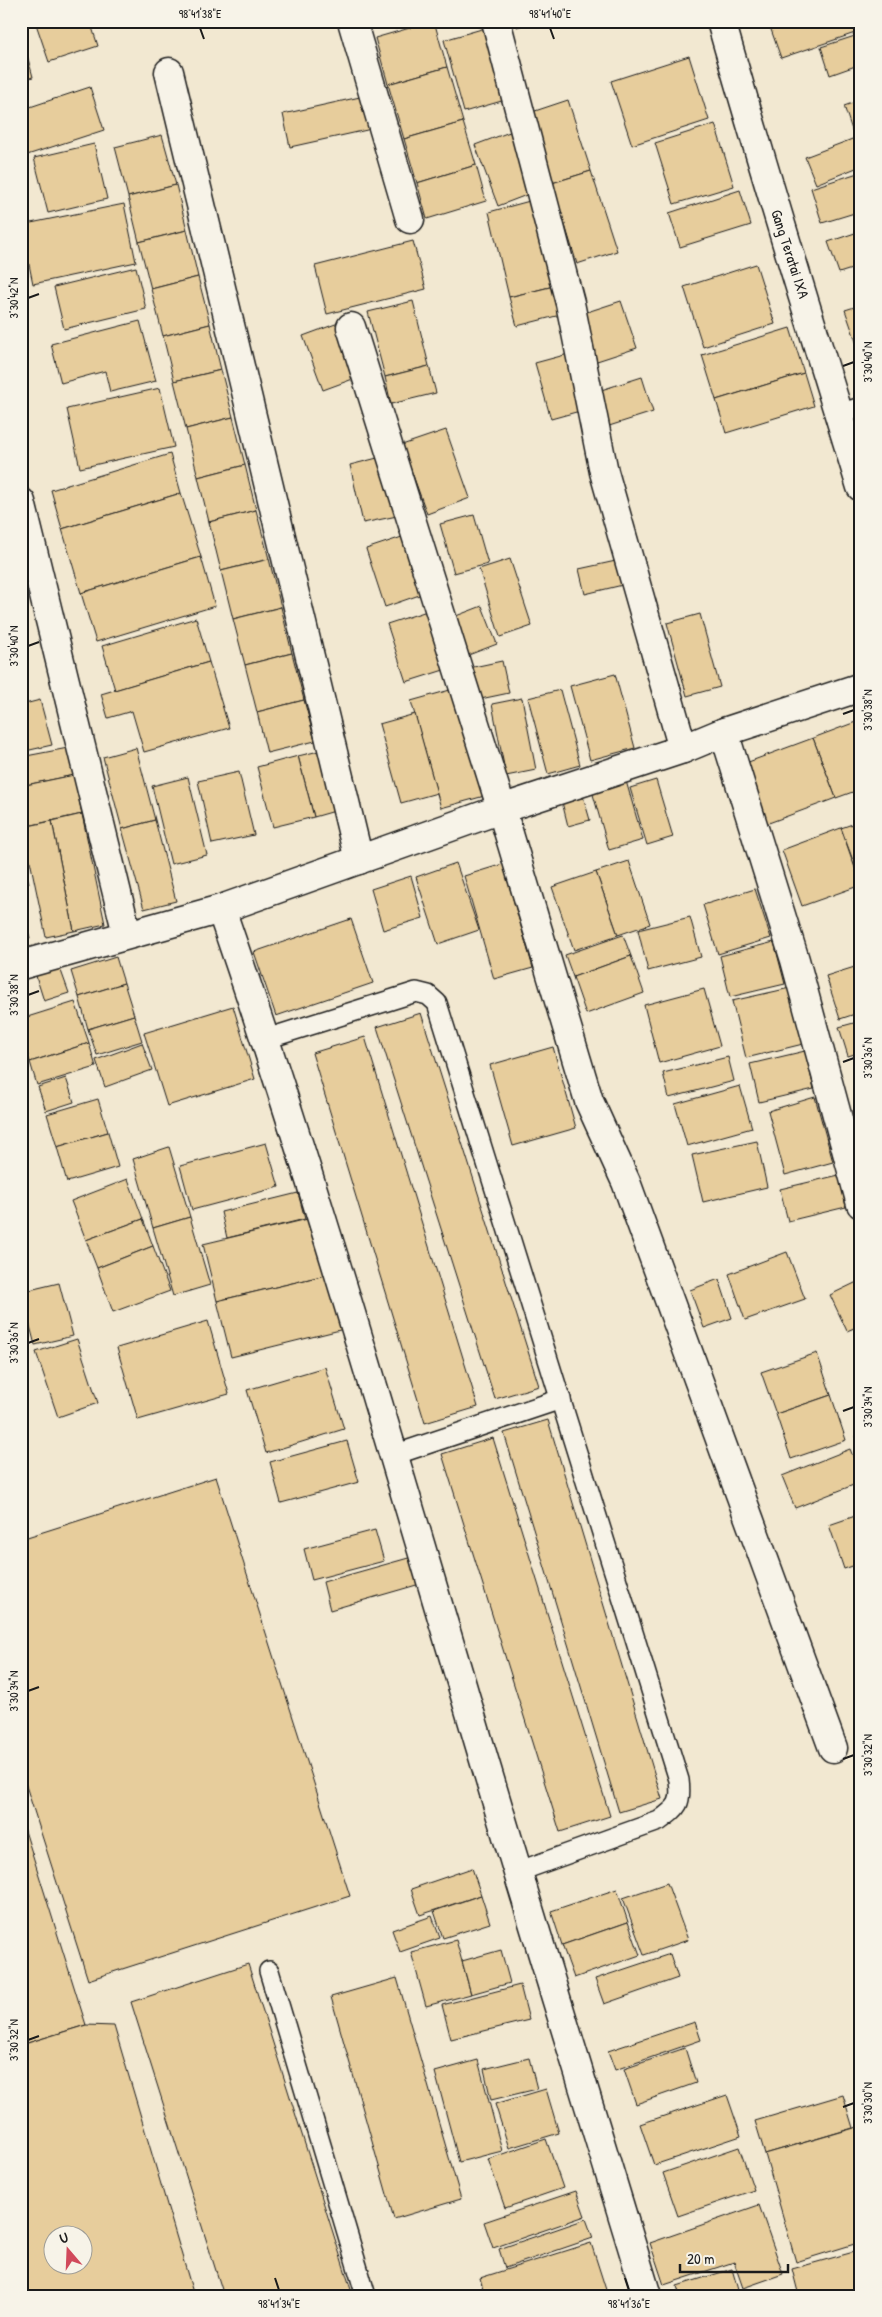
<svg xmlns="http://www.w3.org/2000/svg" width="882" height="2317" viewBox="0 0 882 2317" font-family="'Patrick Hand',sans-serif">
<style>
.building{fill:#e7cd9c;stroke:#1c1c1c;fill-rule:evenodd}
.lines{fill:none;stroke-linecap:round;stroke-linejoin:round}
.service-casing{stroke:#1c1c1c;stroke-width:22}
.minor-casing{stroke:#1c1c1c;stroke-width:31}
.service{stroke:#f7f3e8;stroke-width:19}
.minor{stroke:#f7f3e8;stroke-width:28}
.ticks{fill:none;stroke:#1c1c1c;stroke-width:2}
.labels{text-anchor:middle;stroke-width:4.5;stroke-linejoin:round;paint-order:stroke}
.street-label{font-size:15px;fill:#1c1c1c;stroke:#f7f3e8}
.neatline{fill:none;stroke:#1c1c1c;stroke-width:2}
.ticks-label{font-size:12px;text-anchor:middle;fill:#1c1c1c}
</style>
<rect width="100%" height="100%" fill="#f2e8d1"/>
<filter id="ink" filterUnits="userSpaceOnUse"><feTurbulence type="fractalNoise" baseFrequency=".02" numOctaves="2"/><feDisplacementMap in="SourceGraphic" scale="10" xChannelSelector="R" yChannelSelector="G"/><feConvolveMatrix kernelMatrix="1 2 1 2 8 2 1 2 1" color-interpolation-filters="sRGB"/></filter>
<g filter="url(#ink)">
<g class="building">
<path d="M35 21H90L98 46 49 62Z"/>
<path d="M434 21 447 67 388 84 375 38Z"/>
<path d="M515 21H535L517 27Z"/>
<path d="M768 21H850L855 33 781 58Z"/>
<path d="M492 26 512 98 464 112 444 40Z"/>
<path d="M861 34V64L830 75 821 47Z"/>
<path d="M24 44 33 77 21 80V45Z"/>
<path d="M689 56 709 120 632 145 611 81Z"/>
<path d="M447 67 463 122 404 139 388 84Z"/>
<path d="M90 87 104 130 21 157V110Z"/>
<path d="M369 95 376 128 290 147 283 114Z"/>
<path d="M568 100 591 171 552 183 529 113Z"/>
<path d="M861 100V131L853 133 844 106Z"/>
<path d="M463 122 476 165 417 183 404 139Z"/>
<path d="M715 124 734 186 674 204 655 143Z"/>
<path d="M515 130 537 191 498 206 475 145Z"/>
<path d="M162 135 176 185 128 197 115 147Z"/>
<path d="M855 138 861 153V166L816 184 805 157Z"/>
<path d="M94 144 107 199 48 213 34 158Z"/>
<path d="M476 165 486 201 427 219 417 183Z"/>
<path d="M591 171 617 251 577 264 552 183Z"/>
<path d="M861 172V211L822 223 811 188Z"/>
<path d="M176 185 187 230 139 242 128 197Z"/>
<path d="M740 190 751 225 680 247 669 213Z"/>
<path d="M537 199 558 285 509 297 489 212Z"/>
<path d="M124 204 136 262 33 284 21 225Z"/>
<path d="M187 230 198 277 151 289 139 242Z"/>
<path d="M861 231V266L839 273 828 242Z"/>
<path d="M413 241 426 289 327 314 315 266Z"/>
<path d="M756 264 775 324 703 347 684 287Z"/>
<path d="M136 267 146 309 64 329 54 287Z"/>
<path d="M198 277 210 324 163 336 151 289Z"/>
<path d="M558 285 564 314 517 326 509 297Z"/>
<path d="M413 301 429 366 385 377 368 312Z"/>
<path d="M621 301 637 348 597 361 581 314Z"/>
<path d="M861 305V353H860L845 310Z"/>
<path d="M140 321 156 381 110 392 105 371 61 383 51 344Z"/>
<path d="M341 322 361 376 323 390 303 336Z"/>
<path d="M210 324 221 370 174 381 163 336Z"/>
<path d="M790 328 804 373 716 400 702 355Z"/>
<path d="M572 353 587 409 551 419 535 363Z"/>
<path d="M429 366 436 393 391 404 385 377Z"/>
<path d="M221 370 233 417 186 429 174 381Z"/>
<path d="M804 373 814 406 726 433 716 400Z"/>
<path d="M642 377 653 412 606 427 595 392Z"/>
<path d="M160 388 174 447 80 468 67 409Z"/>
<path d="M233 417 245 465 198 477 186 429Z"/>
<path d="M446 430 470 498 427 514 402 445Z"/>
<path d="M170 454 181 493 62 529 51 490Z"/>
<path d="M389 455 402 515 363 523 350 465Z"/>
<path d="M245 465 256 510 209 522 198 477Z"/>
<path d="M181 493 201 557 81 593 62 529Z"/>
<path d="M256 510 269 559 221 571 209 522Z"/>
<path d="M474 515 488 564 454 573 440 524Z"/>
<path d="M408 535 428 592 385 607 366 549Z"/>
<path d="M201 557 215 606 96 642 81 593Z"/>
<path d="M269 559 281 607 233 619 221 571Z"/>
<path d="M510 559 532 626 500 637 479 569Z"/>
<path d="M625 559 631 583 585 594 579 569Z"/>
<path d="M482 606 497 644 458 659 443 621Z"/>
<path d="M281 607 292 653 245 665 233 619Z"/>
<path d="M427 611 447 669 406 682 387 624Z"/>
<path d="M700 614 720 687 687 696 667 623Z"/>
<path d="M196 618 209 662 115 690 102 646Z"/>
<path d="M292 653 304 700 257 712 245 665Z"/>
<path d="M502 661 509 693 471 701 464 669Z"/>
<path d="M209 662 229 728 144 752 132 711 108 718 101 694Z"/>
<path d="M615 674 635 748 590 760 570 686Z"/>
<path d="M457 688 488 795 441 808 411 701Z"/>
<path d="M560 690 580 765 548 774 528 698Z"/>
<path d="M522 698 536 770 506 776 492 704Z"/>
<path d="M40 700 52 745 21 752V705Z"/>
<path d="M304 700 315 741 267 753 257 712Z"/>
<path d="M415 714 437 793 401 803 379 724Z"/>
<path d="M861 720V789L836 798 813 738Z"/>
<path d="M813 738 836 798 766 824 743 764Z"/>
<path d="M68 748 74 775 21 786V757Z"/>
<path d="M136 748 155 820 122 829 103 757Z"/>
<path d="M319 751 335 811 314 817 298 756Z"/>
<path d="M298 756 314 817 273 827 257 767Z"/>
<path d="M239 772 254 835 212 844 198 781Z"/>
<path d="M74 775 82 814 23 827 21 786Z"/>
<path d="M188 777 207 855 171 864 152 786Z"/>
<path d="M656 780 673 837 647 845 630 788Z"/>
<path d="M626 781 643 840 609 850 592 791Z"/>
<path d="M583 796 590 820 568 826 562 802Z"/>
<path d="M82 814 105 924 74 931 52 821Z"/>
<path d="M155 820 176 901 144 909 122 829Z"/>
<path d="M52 821 74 931 46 937 23 827Z"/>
<path d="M861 821V882L841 828Z"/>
<path d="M841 828 861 885 802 906 782 850Z"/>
<path d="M21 856 29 883 21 886Z"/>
<path d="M629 861 650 924 618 935 596 872Z"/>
<path d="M456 863 479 930 438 944 416 877Z"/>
<path d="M503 864 533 968 494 979 464 876Z"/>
<path d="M596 872 618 935 574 950 552 887Z"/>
<path d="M411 876 423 918 383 930 371 889Z"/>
<path d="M755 889 771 938 718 954 703 905Z"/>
<path d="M21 906 30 938 21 941Z"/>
<path d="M690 917 701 957 648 971 638 930Z"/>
<path d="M351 919 373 983 276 1016 254 952Z"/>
<path d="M623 935 631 956 573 977 565 955Z"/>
<path d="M774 942 785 984 730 997 720 956Z"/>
<path d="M631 956 644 993 586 1014 573 977Z"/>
<path d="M116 957 124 983 79 997 71 971Z"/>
<path d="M861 965V1012L840 1019 826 976Z"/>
<path d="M60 968 69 993 44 1001 36 976Z"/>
<path d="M124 983 134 1015 88 1029 79 997Z"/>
<path d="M790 988 803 1044 746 1058 732 1001Z"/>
<path d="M704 989 720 1046 659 1063 644 1005Z"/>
<path d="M75 1002 89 1043 30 1062 21 1034V1019Z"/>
<path d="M233 1006 255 1079 167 1106 144 1033Z"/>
<path d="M421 1013 539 1386 495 1399 377 1027Z"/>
<path d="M134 1015 142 1041 97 1055 88 1029Z"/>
<path d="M861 1021V1052L848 1056 839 1027Z"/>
<path d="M365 1037 478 1407 425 1423 312 1053Z"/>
<path d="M89 1043 96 1067 37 1085 30 1062Z"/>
<path d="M142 1043 152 1070 105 1087 96 1060Z"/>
<path d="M553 1047 576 1128 513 1146 490 1065Z"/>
<path d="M805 1051 814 1089 759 1102 750 1064Z"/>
<path d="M728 1057 734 1081 669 1098 663 1073Z"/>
<path d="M66 1078 74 1102 46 1111 38 1087Z"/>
<path d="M740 1086 752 1128 687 1146 675 1104Z"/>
<path d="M815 1097 833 1162 785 1175 768 1111Z"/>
<path d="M98 1099 108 1132 57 1147 47 1114Z"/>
<path d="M108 1132 118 1167 67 1182 57 1147Z"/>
<path d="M757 1141 767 1187 703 1202 692 1155Z"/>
<path d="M266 1143 279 1187 192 1210 180 1166Z"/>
<path d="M169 1147 190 1217 153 1228 133 1159Z"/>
<path d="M839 1175 846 1207 788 1221 780 1189Z"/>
<path d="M128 1179 143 1219 86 1240 71 1201Z"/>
<path d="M298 1193 305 1219 227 1238 221 1212Z"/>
<path d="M190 1217 210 1285 173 1296 153 1228Z"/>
<path d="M316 1217 330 1274 217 1301 203 1244Z"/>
<path d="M143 1219 153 1246 97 1268 86 1240Z"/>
<path d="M153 1246 170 1291 113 1312 97 1268Z"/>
<path d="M787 1252 805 1299 745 1320 729 1274Z"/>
<path d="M330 1274 344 1329 231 1357 217 1301Z"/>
<path d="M719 1279 732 1318 704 1328 690 1290Z"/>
<path d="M857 1282 861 1290V1325L847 1331 830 1295Z"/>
<path d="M59 1283 73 1336 35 1345 21 1292Z"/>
<path d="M208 1321 229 1394 138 1420 117 1348Z"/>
<path d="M77 1339 98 1403 58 1417 36 1352Z"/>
<path d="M817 1353 831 1395 776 1414 761 1372Z"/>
<path d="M325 1367 344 1429 266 1453 247 1390Z"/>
<path d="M831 1395 846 1440 791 1459 776 1414Z"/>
<path d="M548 1420 662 1799 619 1812 504 1433Z"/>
<path d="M861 1435V1450L856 1436Z"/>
<path d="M493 1438 610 1816 560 1832 442 1454Z"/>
<path d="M347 1441 359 1482 281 1503 270 1462Z"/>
<path d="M850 1449 861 1476V1482L795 1508 782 1476Z"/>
<path d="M216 1477 350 1896 88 1980 21 1770V1688L24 1687 21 1680V1539Z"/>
<path d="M861 1514V1563L844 1569 829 1525Z"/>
<path d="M375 1530 384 1561 312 1580 304 1549Z"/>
<path d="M412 1557 420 1584 330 1610 323 1582Z"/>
<path d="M21 1818 86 2025 21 2045Z"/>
<path d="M472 1868 481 1895 420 1915 411 1889Z"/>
<path d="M667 1883 688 1940 644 1955 623 1898Z"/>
<path d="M617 1889 628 1922 562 1945 551 1911Z"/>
<path d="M481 1895 490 1923 443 1938 434 1911Z"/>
<path d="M432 1916 440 1938 400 1952 392 1930Z"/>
<path d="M628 1922 640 1955 574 1978 562 1945Z"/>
<path d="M456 1940 471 1994 426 2006 411 1952Z"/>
<path d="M501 1950 510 1983 471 1994 462 1961Z"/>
<path d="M670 1954 678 1978 604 2004 595 1979Z"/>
<path d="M248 1964 353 2296H224L131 2002Z"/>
<path d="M397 1978 461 2199 394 2219 331 1997Z"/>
<path d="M520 1985 529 2020 451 2039 442 2005Z"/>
<path d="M695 2022 701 2040 615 2070 608 2051Z"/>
<path d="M86 2025 114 2026 194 2296H21V2045ZM52 2234H82V2264H52Z"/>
<path d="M685 2048 696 2083 636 2104 624 2069Z"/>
<path d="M529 2058 537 2089 491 2100 484 2069Z"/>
<path d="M478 2060 502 2151 459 2162 435 2072Z"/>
<path d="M546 2089 559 2133 509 2148 495 2104Z"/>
<path d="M727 2095 741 2136 654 2165 640 2124Z"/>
<path d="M843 2095 853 2128 765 2154 755 2121Z"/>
<path d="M861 2126V2242L796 2262 765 2154Z"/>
<path d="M546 2139 563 2188 505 2208 488 2159Z"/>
<path d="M739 2147 754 2190 678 2216 663 2173Z"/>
<path d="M576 2191 585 2216 493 2248 484 2222Z"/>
<path d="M759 2205 783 2274 743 2288 734 2262 664 2285 650 2243Z"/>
<path d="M586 2219 593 2238 505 2268 499 2249Z"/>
<path d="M591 2243 607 2293 599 2296H485L480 2278Z"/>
<path d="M861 2250V2296H799L792 2269Z"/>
<path d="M732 2269 738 2290 720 2296H680L677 2286Z"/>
</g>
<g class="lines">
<g class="service-casing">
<g id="service">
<path d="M839 414 861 407"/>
<path d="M266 1039 416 992 428 995 437 1003 679 1780C682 1804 678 1807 659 1821L517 1872"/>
<path d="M394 1455 561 1399"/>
<path d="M269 1971 366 2296"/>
</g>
</g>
<g class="minor-casing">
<g id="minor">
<path d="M352 21 410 219"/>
<path d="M496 21 570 303 604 472 683 749"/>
<path d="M721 21C765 177 814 332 861 487"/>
<path d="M169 72 359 860"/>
<path d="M351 327 497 794 589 1101 626 1182 833 1748"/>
<path d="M21 502 127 934"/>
<path d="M724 732 795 960 861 1204"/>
<path d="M221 909C309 1164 384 1423 461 1682 521 1887 585 2091 647 2296"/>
<path d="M21 965 221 909 501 809 683 749 724 732 861 687"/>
</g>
</g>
<use href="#service" class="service"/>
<use href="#minor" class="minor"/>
</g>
</g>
<path class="ticks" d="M200 28 204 39M550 28 554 39M28 298 39 294M843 366 854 362M28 646 39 642M843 714 854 710M28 995 39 991M843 1062 854 1058M28 1343 39 1339M843 1411 854 1407M28 1691 39 1687M843 1759 854 1755M28 2040 39 2036M843 2107 854 2103M275 2278 279 2290M625 2278 629 2290"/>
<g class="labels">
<g class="street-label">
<text transform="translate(790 254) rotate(72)" y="5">Gang Teratai IXA</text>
</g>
</g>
<rect width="882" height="2317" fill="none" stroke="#f7f3e8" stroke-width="55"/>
<g transform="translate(68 2250) rotate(341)"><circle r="24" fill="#f7f3e8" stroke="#9f9d96"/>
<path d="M0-4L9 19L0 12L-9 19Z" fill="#d1495b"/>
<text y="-8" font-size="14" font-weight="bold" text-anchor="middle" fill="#1c1c1c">U</text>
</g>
<path d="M680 2264v8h108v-8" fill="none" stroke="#1c1c1c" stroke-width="2.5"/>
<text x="687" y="2264" font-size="15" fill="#1c1c1c" stroke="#f7f3e8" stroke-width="4" paint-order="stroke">20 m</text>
<rect x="28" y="28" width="826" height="2262" class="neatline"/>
<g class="ticks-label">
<text x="200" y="18">98°41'38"E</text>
<text x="550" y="18">98°41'40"E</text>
<text transform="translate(14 298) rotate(-90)" y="4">3°30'42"N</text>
<text transform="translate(868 362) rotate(-90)" y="4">3°30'40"N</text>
<text transform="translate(14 646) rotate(-90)" y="4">3°30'40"N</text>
<text transform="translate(868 710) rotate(-90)" y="4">3°30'38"N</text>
<text transform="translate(14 995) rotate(-90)" y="4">3°30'38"N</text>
<text transform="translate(868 1058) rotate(-90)" y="4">3°30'36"N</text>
<text transform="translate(14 1343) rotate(-90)" y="4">3°30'36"N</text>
<text transform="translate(868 1407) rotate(-90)" y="4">3°30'34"N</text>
<text transform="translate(14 1691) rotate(-90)" y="4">3°30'34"N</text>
<text transform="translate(868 1755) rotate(-90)" y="4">3°30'32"N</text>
<text transform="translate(14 2040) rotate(-90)" y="4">3°30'32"N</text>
<text transform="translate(868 2103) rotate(-90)" y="4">3°30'30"N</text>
<text x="279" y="2308">98°41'34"E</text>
<text x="629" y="2308">98°41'36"E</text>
</g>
</svg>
